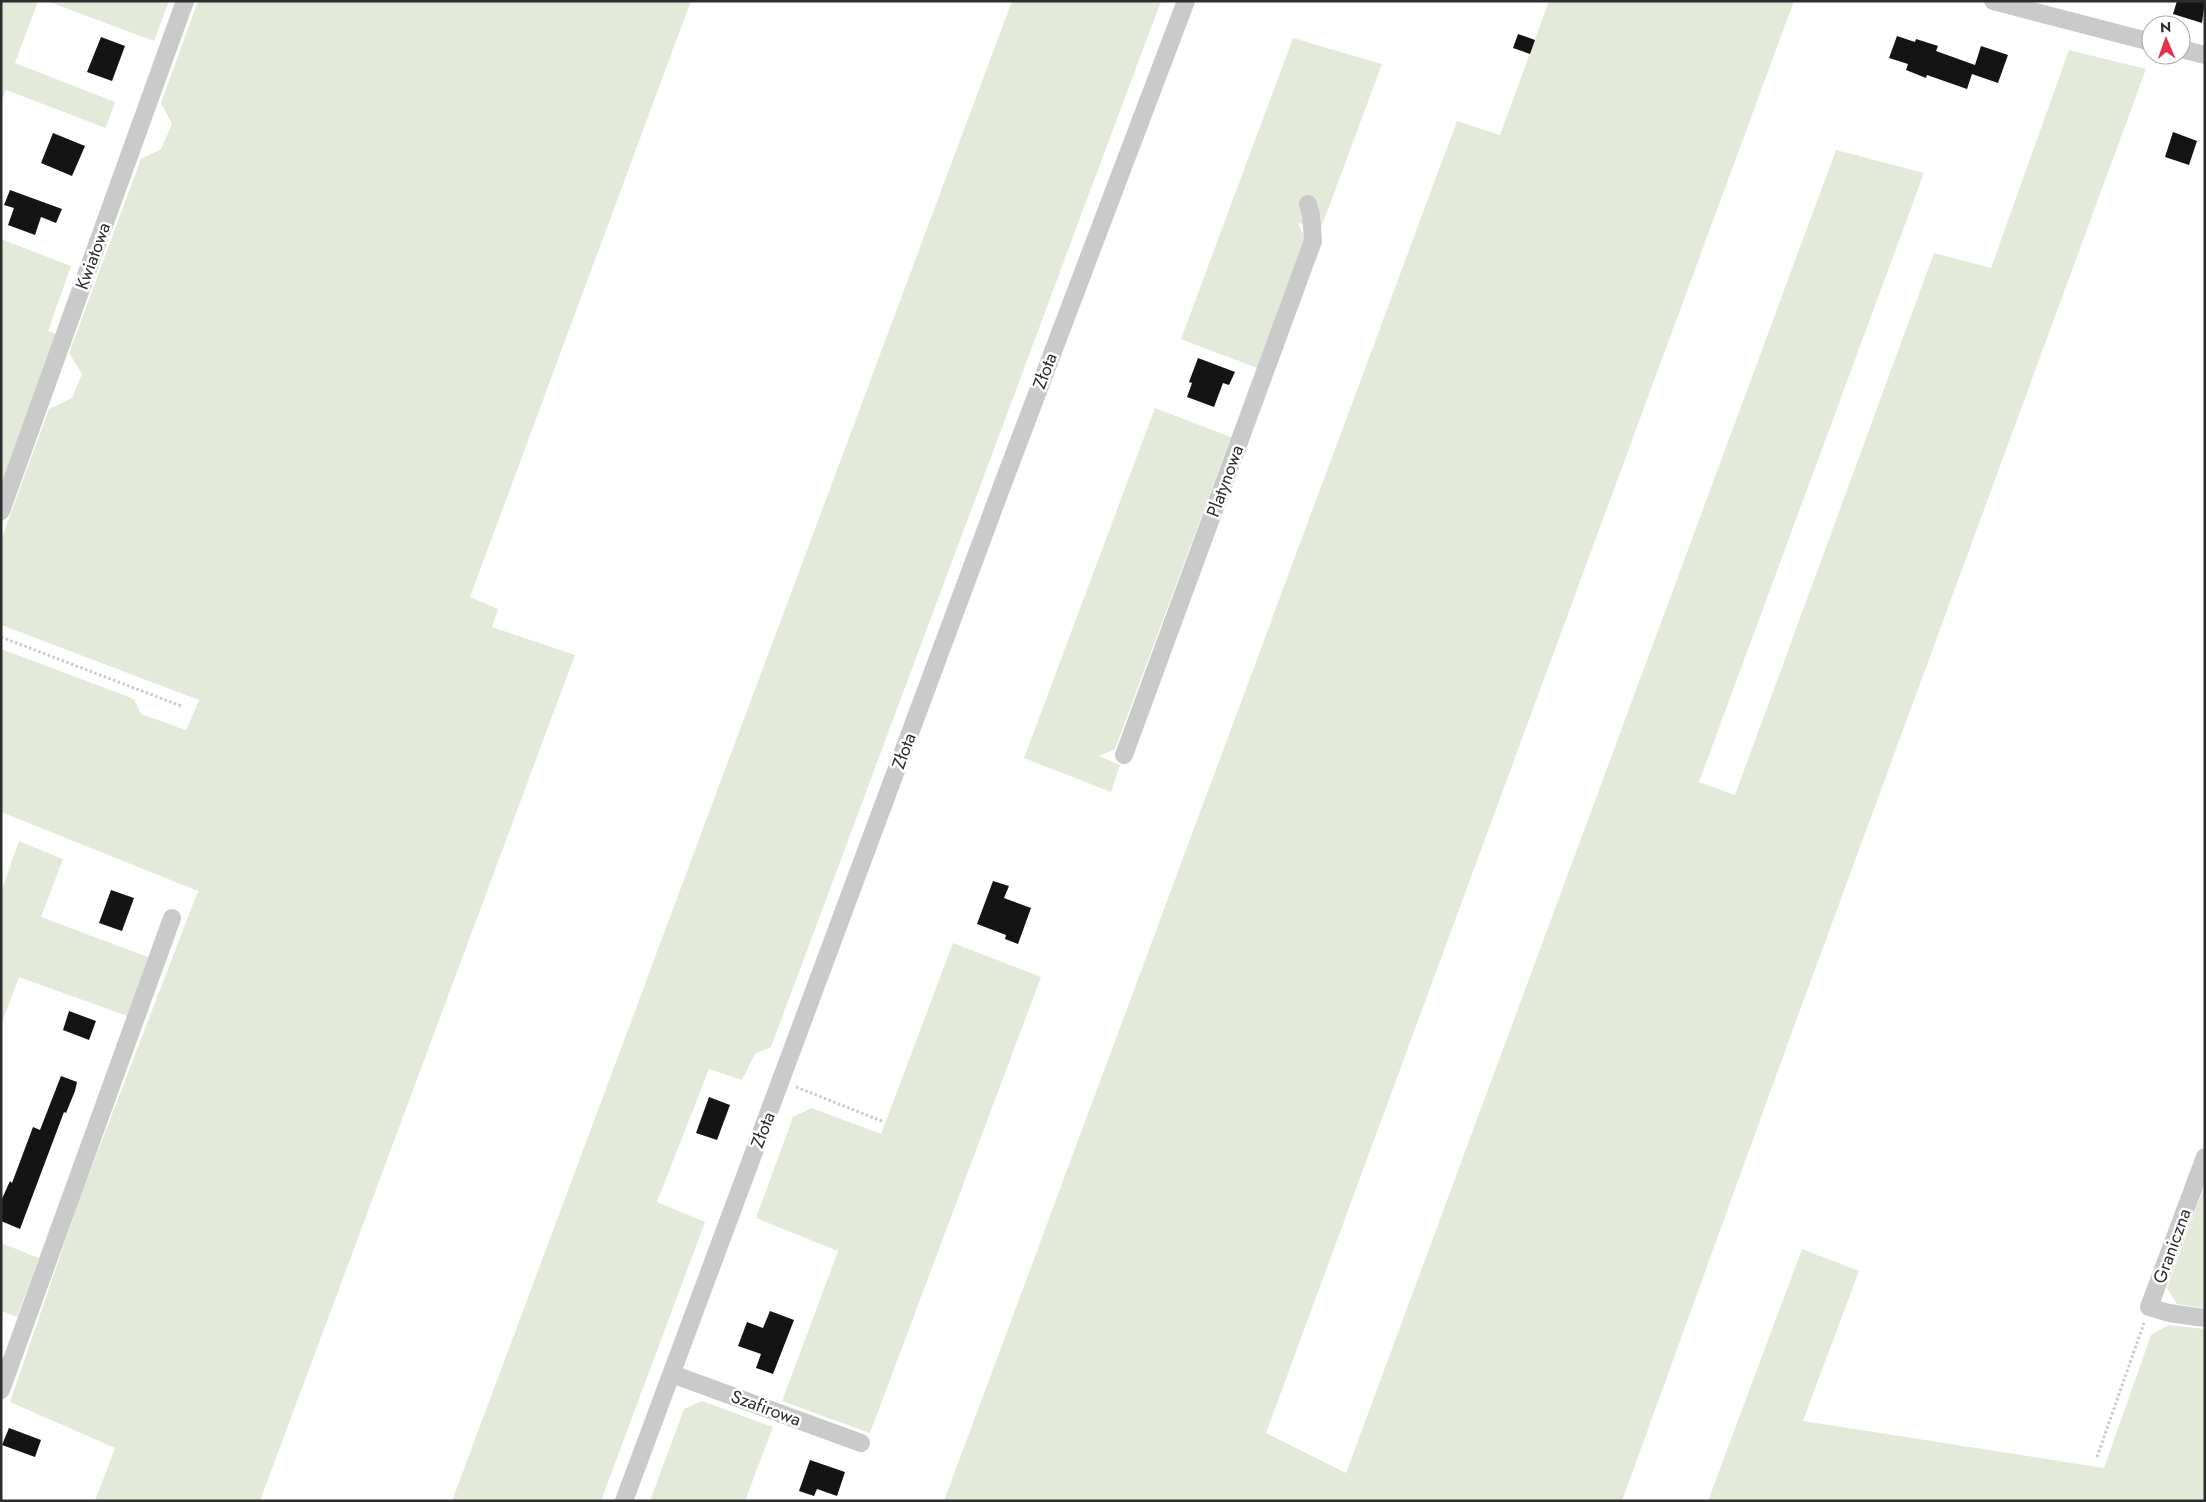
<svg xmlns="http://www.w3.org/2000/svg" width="2206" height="1502" viewBox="0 0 2206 1502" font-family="Jost,sans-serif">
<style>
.green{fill:#e4eada}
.building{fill:#141414}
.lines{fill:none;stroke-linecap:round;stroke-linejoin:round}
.path{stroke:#cacaca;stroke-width:3;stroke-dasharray:2.5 2.5;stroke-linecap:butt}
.street{stroke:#cacaca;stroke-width:18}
.labels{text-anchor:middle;stroke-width:5;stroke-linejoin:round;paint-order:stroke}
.street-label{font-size:18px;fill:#2d2d2d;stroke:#fff}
</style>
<rect width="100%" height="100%" fill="#fff"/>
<g class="green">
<path d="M1 1H38L15 63 115 102 106 128 6 90 1 102Z"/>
<path d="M47 1H169L154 41Z"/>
<path d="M198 1H691L470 597 498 609 492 627 575 655 260 1501H95L115 1448 10 1402 81 1195 198 891 1 812V649L134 699 141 714 186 730 199 700 1 625V540L49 409 72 398 82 374 69 353 141 159 161 149 172 124 161 103Z"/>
<path d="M1012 1H1161L771 1047 755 1054 742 1080 709 1069 657 1202 705 1222 601 1501H452Z"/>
<path d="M1549 1H1794L1266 1433 1346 1473 1836 150 1924 173 1699 782 1735 795 1934 253 1991 268 2069 50 2146 69 1792 1032 1622 1501H944L1457 121 1500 135Z"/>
<path d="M1293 38 1382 64 1321 228 1298 223 1305 239 1257 368 1181 339Z"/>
<path d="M1 239 71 266 48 331 61 336 1 500Z"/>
<path d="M1155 408 1231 437 1115 749 1099 756 1120 765 1111 792 1024 758Z"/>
<path d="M19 841 63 859 41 917 150 958 127 1016 19 977 1 1025V892Z"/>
<path d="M953 943 1041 977 870 1433 782 1401 838 1251 756 1218 793 1117 811 1108 881 1134Z"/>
<path d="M2205 1184V1308L2177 1304 2167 1288Z"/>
<path d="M1 1243 39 1258 17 1317 1 1311Z"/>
<path d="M1802 1249 1859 1271 1803 1421 2104 1468 2151 1335 2169 1325 2205 1329V1501H1708Z"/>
<path d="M702 1401 773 1427 745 1501H650L684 1409Z"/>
</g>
<g class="building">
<path d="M2177 1H2205L2202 23 2173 14Z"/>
<path d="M1518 34 1535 40 1530 54 1513 48Z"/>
<path d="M1897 36 1915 42 1916 39 1938 46 1936 51 1975 65 1981 46 2008 55 1998 83 1972 74 1967 89 1927 75 1926 78 1906 70 1908 64 1889 58Z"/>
<path d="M101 37 125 46 112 81 87 72Z"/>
<path d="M2173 132 2197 141 2189 165 2165 157Z"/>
<path d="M53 133 85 146 72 176 41 163Z"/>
<path d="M10 190 62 209 56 223 41 217 35 235 8 225 14 208 4 205Z"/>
<path d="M1198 358 1235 372 1229 385 1223 383 1214 407 1187 397 1192 383 1189 382Z"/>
<path d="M993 881 1009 886 1004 898 1031 908 1018 944 1005 939 1006 935 977 924Z"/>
<path d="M111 890 134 898 122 931 99 923Z"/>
<path d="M69 1011 96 1021 89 1040 63 1030Z"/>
<path d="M61 1076 77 1082 75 1091 66 1113 64 1112 20 1229 1 1221V1201L10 1181 12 1183 33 1127 40 1130Z"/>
<path d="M709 1097 730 1105 717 1140 696 1133Z"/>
<path d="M770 1311 794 1320 773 1374 756 1368 761 1354 738 1346 747 1322 763 1328Z"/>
<path d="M9 1428 41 1440 35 1457 2 1445Z"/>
<path d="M810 1460 845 1472 837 1496 817 1489 814 1496 799 1491Z"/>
</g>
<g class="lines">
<g class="path">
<path d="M1 637 181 706"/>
<path d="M796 1087 884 1122"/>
<path d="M2097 1457 2144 1323"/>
</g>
<g class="street">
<path d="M1993 1 2151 42"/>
<path d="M2181 49 2205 55"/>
<path d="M1 511 185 1"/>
<path d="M1124 755 1313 241 1311 215 1308 204"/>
<path d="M2205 1157 2149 1307 2169 1313 2205 1318"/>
<path d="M672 1374 861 1443"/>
<path d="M1 1390 172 918"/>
<path d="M624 1501 1005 478 1186 1"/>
</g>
</g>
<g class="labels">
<g class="street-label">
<text transform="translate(93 256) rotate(-70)" y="6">Kwiatowa</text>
<text transform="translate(1045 371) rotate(-69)" y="6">Złota</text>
<text transform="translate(1225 481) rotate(-70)" y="6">Platynowa</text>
<text transform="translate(904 751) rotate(-70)" y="6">Złota</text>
<text transform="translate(763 1130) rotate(-69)" y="6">Złota</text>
<text transform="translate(2172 1246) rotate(-70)" y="6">Graniczna</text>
<text transform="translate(766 1408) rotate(20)" y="6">Szafirowa</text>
</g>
</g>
<rect width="2206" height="1502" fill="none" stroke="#2d2d2d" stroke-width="5"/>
<g transform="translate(2166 40) rotate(358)"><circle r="24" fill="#ffffff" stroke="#ababab"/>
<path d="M0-4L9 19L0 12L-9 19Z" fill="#e3304b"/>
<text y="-8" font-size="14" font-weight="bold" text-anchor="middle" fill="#2d2d2d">N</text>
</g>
</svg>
